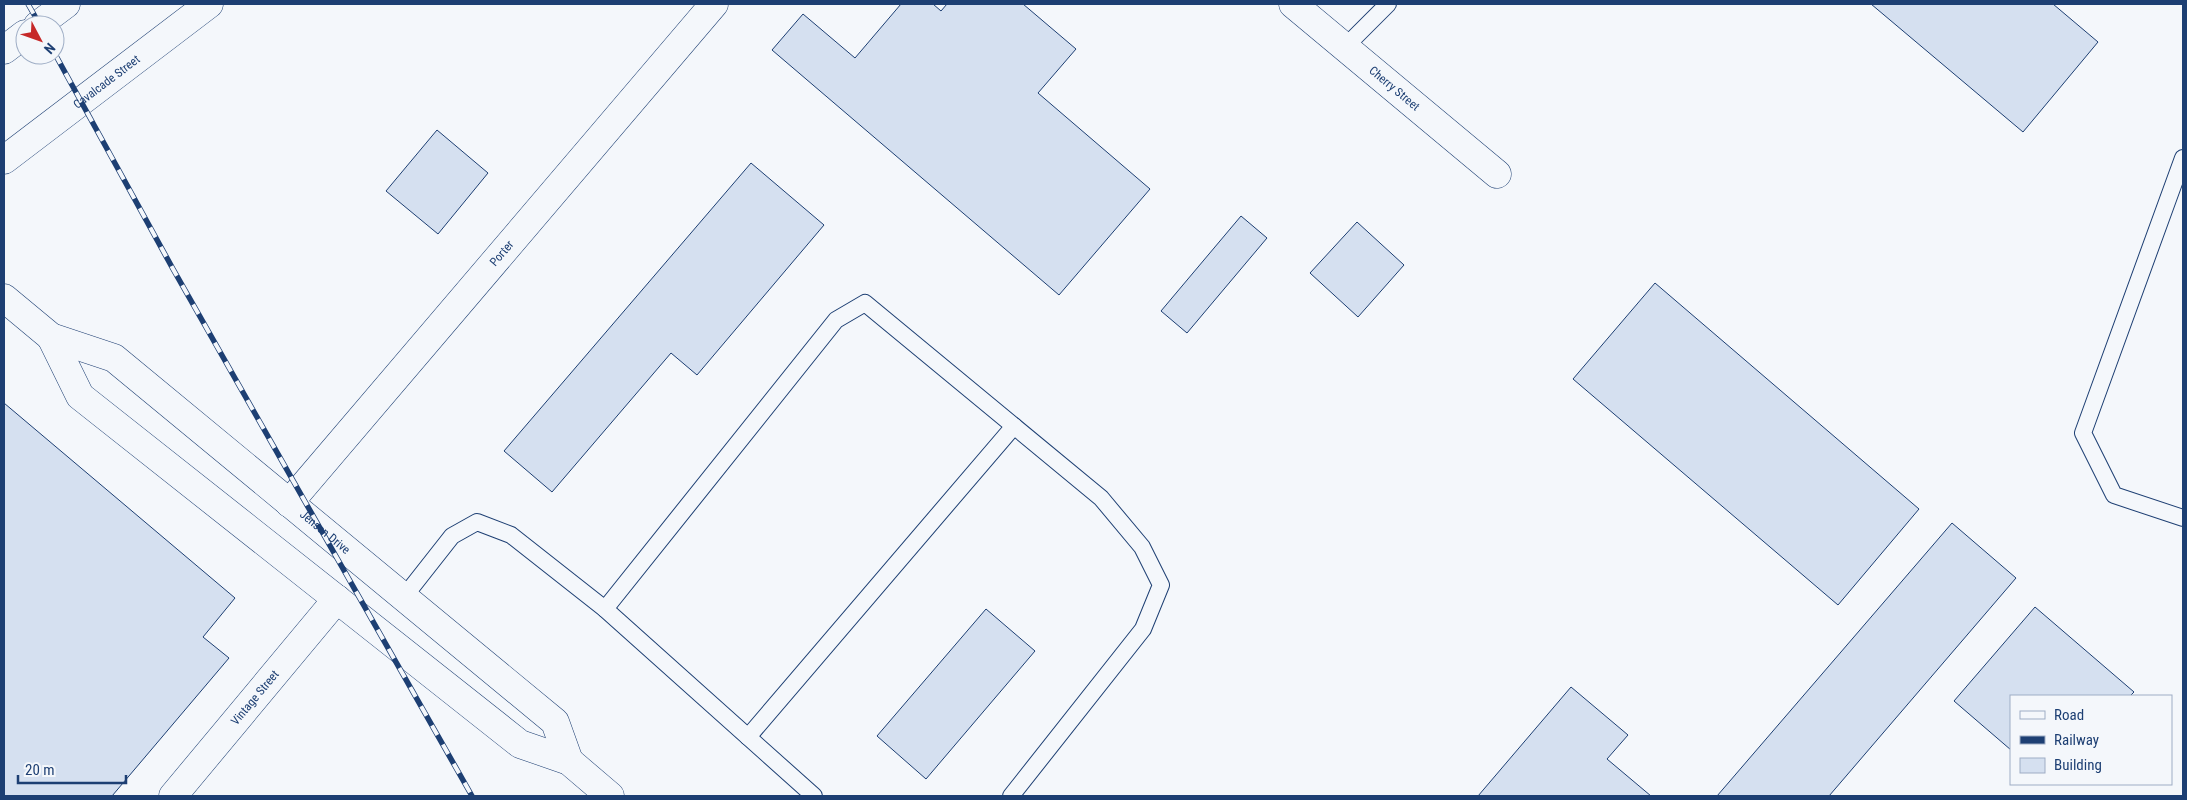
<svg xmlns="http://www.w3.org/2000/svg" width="2187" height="800" viewBox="0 0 2187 800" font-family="'Roboto Condensed',sans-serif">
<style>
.building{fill:#d5e0f0;stroke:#1d3f73}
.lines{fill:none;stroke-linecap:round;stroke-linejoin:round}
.lane-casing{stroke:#1d3f73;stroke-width:18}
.street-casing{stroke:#1d3f73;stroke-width:29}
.secondary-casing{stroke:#1d3f73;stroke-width:29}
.lane{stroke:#f4f7fb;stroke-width:16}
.street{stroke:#f4f7fb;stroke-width:28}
.secondary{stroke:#f4f7fb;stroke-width:28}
.rail-casing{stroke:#1d3f73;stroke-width:5.5}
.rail{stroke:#f4f7fb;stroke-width:4;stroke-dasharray:11;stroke-linecap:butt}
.labels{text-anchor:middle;stroke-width:4;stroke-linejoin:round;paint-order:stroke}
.street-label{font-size:12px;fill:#1d3f73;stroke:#f4f7fb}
</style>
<rect width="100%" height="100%" fill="#f4f7fb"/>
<g class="building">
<path d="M901 4H933L941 11 947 4H1023L1076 49 1038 93 1150 189 1059 295 772 50 803 14 855 58Z"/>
<path d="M1871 4H2053L2098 42 2023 132Z"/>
<path d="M437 130 488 173 438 234 386 191Z"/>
<path d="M751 163 824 225 697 375 671 353 552 492 504 451Z"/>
<path d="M1241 216 1267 238 1187 333 1161 311Z"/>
<path d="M1357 222 1404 265 1358 317 1310 273Z"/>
<path d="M1655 283 1919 509 1838 605 1573 379Z"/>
<path d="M4 403 235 598 203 637 229 658 112 796H4Z"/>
<path d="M1952 523 2016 578 1829 796H1717Z"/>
<path d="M2035 607 2134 692 2130 696H2011V750L1954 701Z"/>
<path d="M986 609 1035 651 926 779 877 736Z"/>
<path d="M1571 687 1628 735 1607 759 1651 796H1478Z"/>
</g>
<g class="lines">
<g class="lane-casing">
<g id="lane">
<path d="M1345 47 1388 4"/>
<path d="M2183 158 2083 433 2114 495 2183 518"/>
<path d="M404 597 452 536 477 522 511 535 605 609 814 796"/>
<path d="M605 609 836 320 865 303 1101 498 1142 547 1161 585 1143 629 1011 796"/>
<path d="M748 737 1014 426"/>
</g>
</g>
<g class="street-casing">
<g id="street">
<path id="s1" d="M1293 4 1497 174"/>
<path id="s2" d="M289 503 714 4"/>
<path id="s3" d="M173 796 337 599"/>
</g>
</g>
<g class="secondary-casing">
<g id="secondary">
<path d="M38 25 66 4"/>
<path d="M4 50 25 34"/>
<path id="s4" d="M4 160 209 4"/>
<path id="s5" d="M4 298 51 337 114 358 555 722 569 761"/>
<path d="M51 337 80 396 520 744 569 761 610 796"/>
</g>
</g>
<use href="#lane" class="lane"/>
<use href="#street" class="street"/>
<use href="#secondary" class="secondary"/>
<g class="rail-casing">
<g id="rail">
<path d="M28 4 40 25"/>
<path d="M55 54 173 269 472 796"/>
</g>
</g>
<use href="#rail" class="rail"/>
</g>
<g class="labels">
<g class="street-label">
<text dy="4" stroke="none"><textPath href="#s4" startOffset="129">Cavalcade Street</textPath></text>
<text dy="4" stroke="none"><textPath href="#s1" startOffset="132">Cherry Street</textPath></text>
<text dy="4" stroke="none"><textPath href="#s2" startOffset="328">Porter</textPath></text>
<text dy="4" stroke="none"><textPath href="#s5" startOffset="401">Jensen Drive</textPath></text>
<text dy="4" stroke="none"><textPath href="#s3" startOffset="128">Vintage Street</textPath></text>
</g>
</g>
<rect width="2187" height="800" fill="none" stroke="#1d3f73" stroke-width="10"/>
<rect x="2010" y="695" width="162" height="90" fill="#f4f7fb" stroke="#9eadc5"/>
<rect x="2020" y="711" width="25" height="8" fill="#f4f7fb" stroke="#9eadc5"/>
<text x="2054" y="720" font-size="15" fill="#1d3f73">Road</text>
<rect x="2020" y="736" width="25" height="8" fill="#1d3f73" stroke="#9eadc5"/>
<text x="2054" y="745" font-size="15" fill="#1d3f73">Railway</text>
<rect x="2020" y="758" width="25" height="15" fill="#d5e0f0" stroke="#9eadc5"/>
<text x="2054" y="770" font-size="15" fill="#1d3f73">Building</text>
<g transform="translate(40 40) rotate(131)"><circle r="24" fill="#f4f7fb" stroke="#9eadc5"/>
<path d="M0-4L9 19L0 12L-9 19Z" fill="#c62828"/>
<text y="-8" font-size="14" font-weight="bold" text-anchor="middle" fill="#1d3f73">N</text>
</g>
<path d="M18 775v8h108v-8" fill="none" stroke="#1d3f73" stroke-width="2.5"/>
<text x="25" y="775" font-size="15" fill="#1d3f73" stroke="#f4f7fb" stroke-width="4" paint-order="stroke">20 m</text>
</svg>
